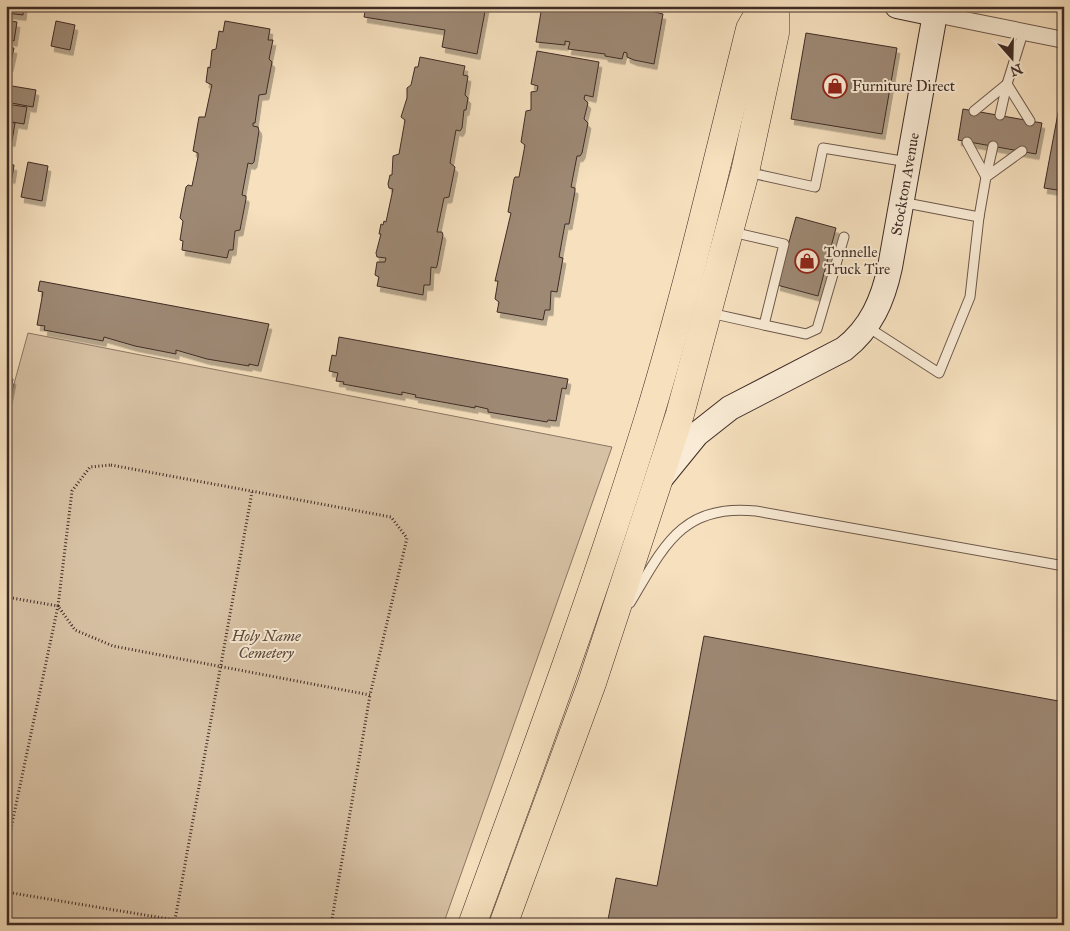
<svg xmlns="http://www.w3.org/2000/svg" width="1070" height="931" viewBox="0 0 1070 931" font-family="'IM FELL Great Primer',serif">
<style>
.green{fill:#d7c1a4;stroke:#8a7664}
.building{fill:#9e8975;stroke:#3e2b25;filter:url(#shadow)}
.lines{fill:none;stroke-linecap:round;stroke-linejoin:round}
.service-casing{stroke:#6c584b;stroke-width:11}
.minor-casing{stroke:#6c584b;stroke-width:18}
.secondary-casing{stroke:#3e2b25;stroke-width:26}
.trunk-casing{stroke:#3e2b25;stroke-width:29}
.path{stroke:#3e2b25;stroke-width:3;stroke-dasharray:1 2.5;stroke-linecap:butt}
.service{stroke:#f9ebd5;stroke-width:9}
.minor{stroke:#f9ebd5;stroke-width:16}
.secondary{stroke:#f9ebd5;stroke-width:24}
.trunk{stroke:#f6e0be;stroke-width:28}
.labels{text-anchor:middle;stroke-width:4;stroke-linejoin:round;paint-order:stroke}
.poi-label{font-size:15px;fill:#3e2b25;stroke:#f9ebd5;text-anchor:start}
.street-label{font-size:15px;fill:#3e2b25;stroke:#f9ebd5}
.park-label{font-size:15px;font-style:italic;fill:#5d493e;stroke:#f9ebd5}
</style>
<defs>
<filter id="shadow"><feDropShadow dx="3" dy="5.5" stdDeviation="0" flood-color="#0004"/></filter>
</defs>
<rect width="100%" height="100%" fill="#f6e0be"/>
<filter id="stains"><feTurbulence type="fractalNoise" baseFrequency=".004" numOctaves="4"/><feColorMatrix values="0 0 0 0 .2 0 0 0 0 .09 0 0 0 0 .02 0 0 0 .5 -.17"/></filter>
<radialGradient id="worn" r=".72"><stop offset=".6" stop-color="#630" stop-opacity="0"/><stop offset="1" stop-color="#630" stop-opacity=".3"/></radialGradient>
<path class="green" d="M28 333 612 447 443 925H6V413Z"/>
<g class="building">
<path d="M6 6H24L23 15 6 13Z"/>
<path d="M366 6H486L477 54 442 47 445 30 364 17Z"/>
<path d="M542 6H630L663 14 654 64 634 60 627 57V53L624 52 622 59 605 56V54L568 49 570 42 565 41V45L536 42Z"/>
<path d="M6 20 17 22 14 41 6 39Z"/>
<path d="M56 21 75 25 70 50 51 46Z"/>
<path d="M225 21 270 29 268 40H273L269 59 272 62 266 94 259 95 255 123H253V126L258 127 259 131 254 162 252 164 248 163 242 195 246 196V199L240 230 235 231 233 250H229L227 258 182 250 183 241 180 240 183 221 180 218 186 187 188 185 192 186 198 157V153L193 151 199 117H205L211 89 212 85 206 82 208 67 210 68 212 50 216 49 219 31 223 32Z"/>
<path d="M806 33 897 48 882 134 791 119Z"/>
<path d="M6 47 14 48 10 66H6Z"/>
<path d="M537 51 599 62 593 97 585 95 584 99 588 103 584 119 588 123 582 153 580 156H577L571 187 575 188V191L569 224H565L559 257 563 258 557 292 551 291 550 310H545L543 320 497 312 499 302 495 299 498 281H495L511 213 508 212 514 179 515 177H519L525 145 521 142 526 111 531 110V92L537 91 538 86 531 84Z"/>
<path d="M420 57 465 66 463 75 468 76 465 95 468 98 466 110H464L462 128 460 131 456 130 450 163 455 167 449 197 444 198 437 232H442L443 235 437 266 436 268 431 267 430 285H424L423 295 377 286 379 277 375 275 377 262H385L386 258 377 257 376 253 381 234H379L381 224 383 225 384 221 386 222 393 189 389 188 388 184 390 175H392L393 156 399 154 405 120 401 117 407 98V88L411 85 415 67H418Z"/>
<path d="M1064 81V191L1044 188Z"/>
<path d="M6 85 36 90 33 107 6 102Z"/>
<path d="M6 104 27 107 24 124 6 121Z"/>
<path d="M963 109 1042 123 1036 154 958 140Z"/>
<path d="M6 122 15 123 12 141 6 140Z"/>
<path d="M28 162 48 166 42 201 21 197Z"/>
<path d="M6 164 14 165 12 178 6 177Z"/>
<path d="M796 217 836 228 818 296 777 285Z"/>
<path d="M40 281 269 324 258 366 249 364V366L207 359 176 350V354L135 346 104 337 103 341 44 330 45 326 37 325 43 292 38 291Z"/>
<path d="M339 337 568 379 566 389 562 388 556 421 548 420 547 422 488 412V409L475 406V408L415 397 416 395 402 392V395L343 384 344 382 336 381 338 373 329 371 332 355 336 356Z"/>
<path d="M6 378 13 379 9 399 6 398Z"/>
<path d="M704 636 1064 702V925H607L616 878 657 886Z"/>
</g>
<g class="lines">
<g class="service-casing">
<g id="service">
<path d="M1007 84 1030 121"/>
<path d="M974 111 1007 84 1023 33"/>
<path d="M1000 115 1007 84"/>
<path d="M747 172 815 187 823 148 908 162"/>
<path d="M986 177 1022 151"/>
<path d="M986 177 993 146"/>
<path d="M901 202 979 217 986 177 967 142"/>
<path d="M732 232 784 244 764 325 806 334 817 329 844 237"/>
<path d="M710 313 764 325"/>
<path d="M866 326 939 373 970 297 979 217"/>
<path d="M630 603C663 548 681 503 756 511L1064 566"/>
</g>
</g>
<g class="minor-casing">
<path id="minor" d="M935 14 1064 40"/>
</g>
<g class="secondary-casing">
<path id="secondary" d="M662 477 697 434 730 408 844 349C871 328 883 300 890 267L935 14 897 6"/>
</g>
<g class="trunk-casing">
<g id="trunk">
<path d="M472 925C534 756 596 588 649 417 688 289 718 158 750 29L763 6"/>
<path d="M503 925 592 683 680 414 745 172 775 33V6"/>
</g>
</g>
<g class="path">
<path d="M111 465 391 517 407 538 370 695 113 646 75 630 58 606 72 491 90 467Z"/>
<path d="M6 597 58 606 6 852"/>
<path d="M6 892 175 920 252 492"/>
<path d="M331 925 370 695"/>
</g>
<use href="#service" class="service"/>
<use href="#minor" class="minor"/>
<use href="#secondary" class="secondary"/>
<use href="#trunk" class="trunk"/>
</g>
<defs>
<g id="shop-ring" transform="scale(1.25)"><circle r="9.5" fill="#f9ebd5" stroke="#8f2418" stroke-width="1.5"/><path d="M-5-2.5h2.3a2.7 3.5 0 0 1 5.4 0H5L5.5 6h-11ZM-1.5-2.5h3a1.5 2.3 0 0 0-3 0Z" fill="#8f2418"/></g>
</defs>
<g fill-rule="evenodd">
<use href="#shop-ring" x="835" y="86"/>
<use href="#shop-ring" x="807" y="261"/>
</g>
<g class="labels">
<g class="poi-label">
<text x="852" y="91">Furniture Direct</text>
<text x="824" y="257">Tonnelle<tspan x="824" dy="17">Truck Tire</tspan></text>
</g>
<g class="street-label">
<text transform="translate(905 184) rotate(-80)" y="5">Stockton Avenue</text>
</g>
<g class="park-label">
<text x="266" y="641">Holy Name<tspan x="266" dy="17">Cemetery</tspan></text>
</g>
</g>
<rect width="1070" height="931" fill="none" stroke="#f6e0be" stroke-width="25"/>
<rect x="8" y="8" width="1055" height="916" fill="none" stroke="#3e2b25" stroke-width="2.5"/>
<rect x="12" y="12" width="1045" height="906" fill="none" stroke="#3e2b25"/>
<g transform="translate(1012 58) rotate(160)" stroke="#f9ebd5" stroke-width="4" paint-order="stroke">
<path d="M0-4L9 19L0 12L-9 19Z" fill="#3e2b25"/>
<text y="-8" font-size="14" font-weight="bold" text-anchor="middle" fill="#3e2b25">N</text>
</g>
<rect width="100%" height="100%" filter="url(#stains)"/>
<rect width="100%" height="100%" fill="url(#worn)"/>
</svg>
